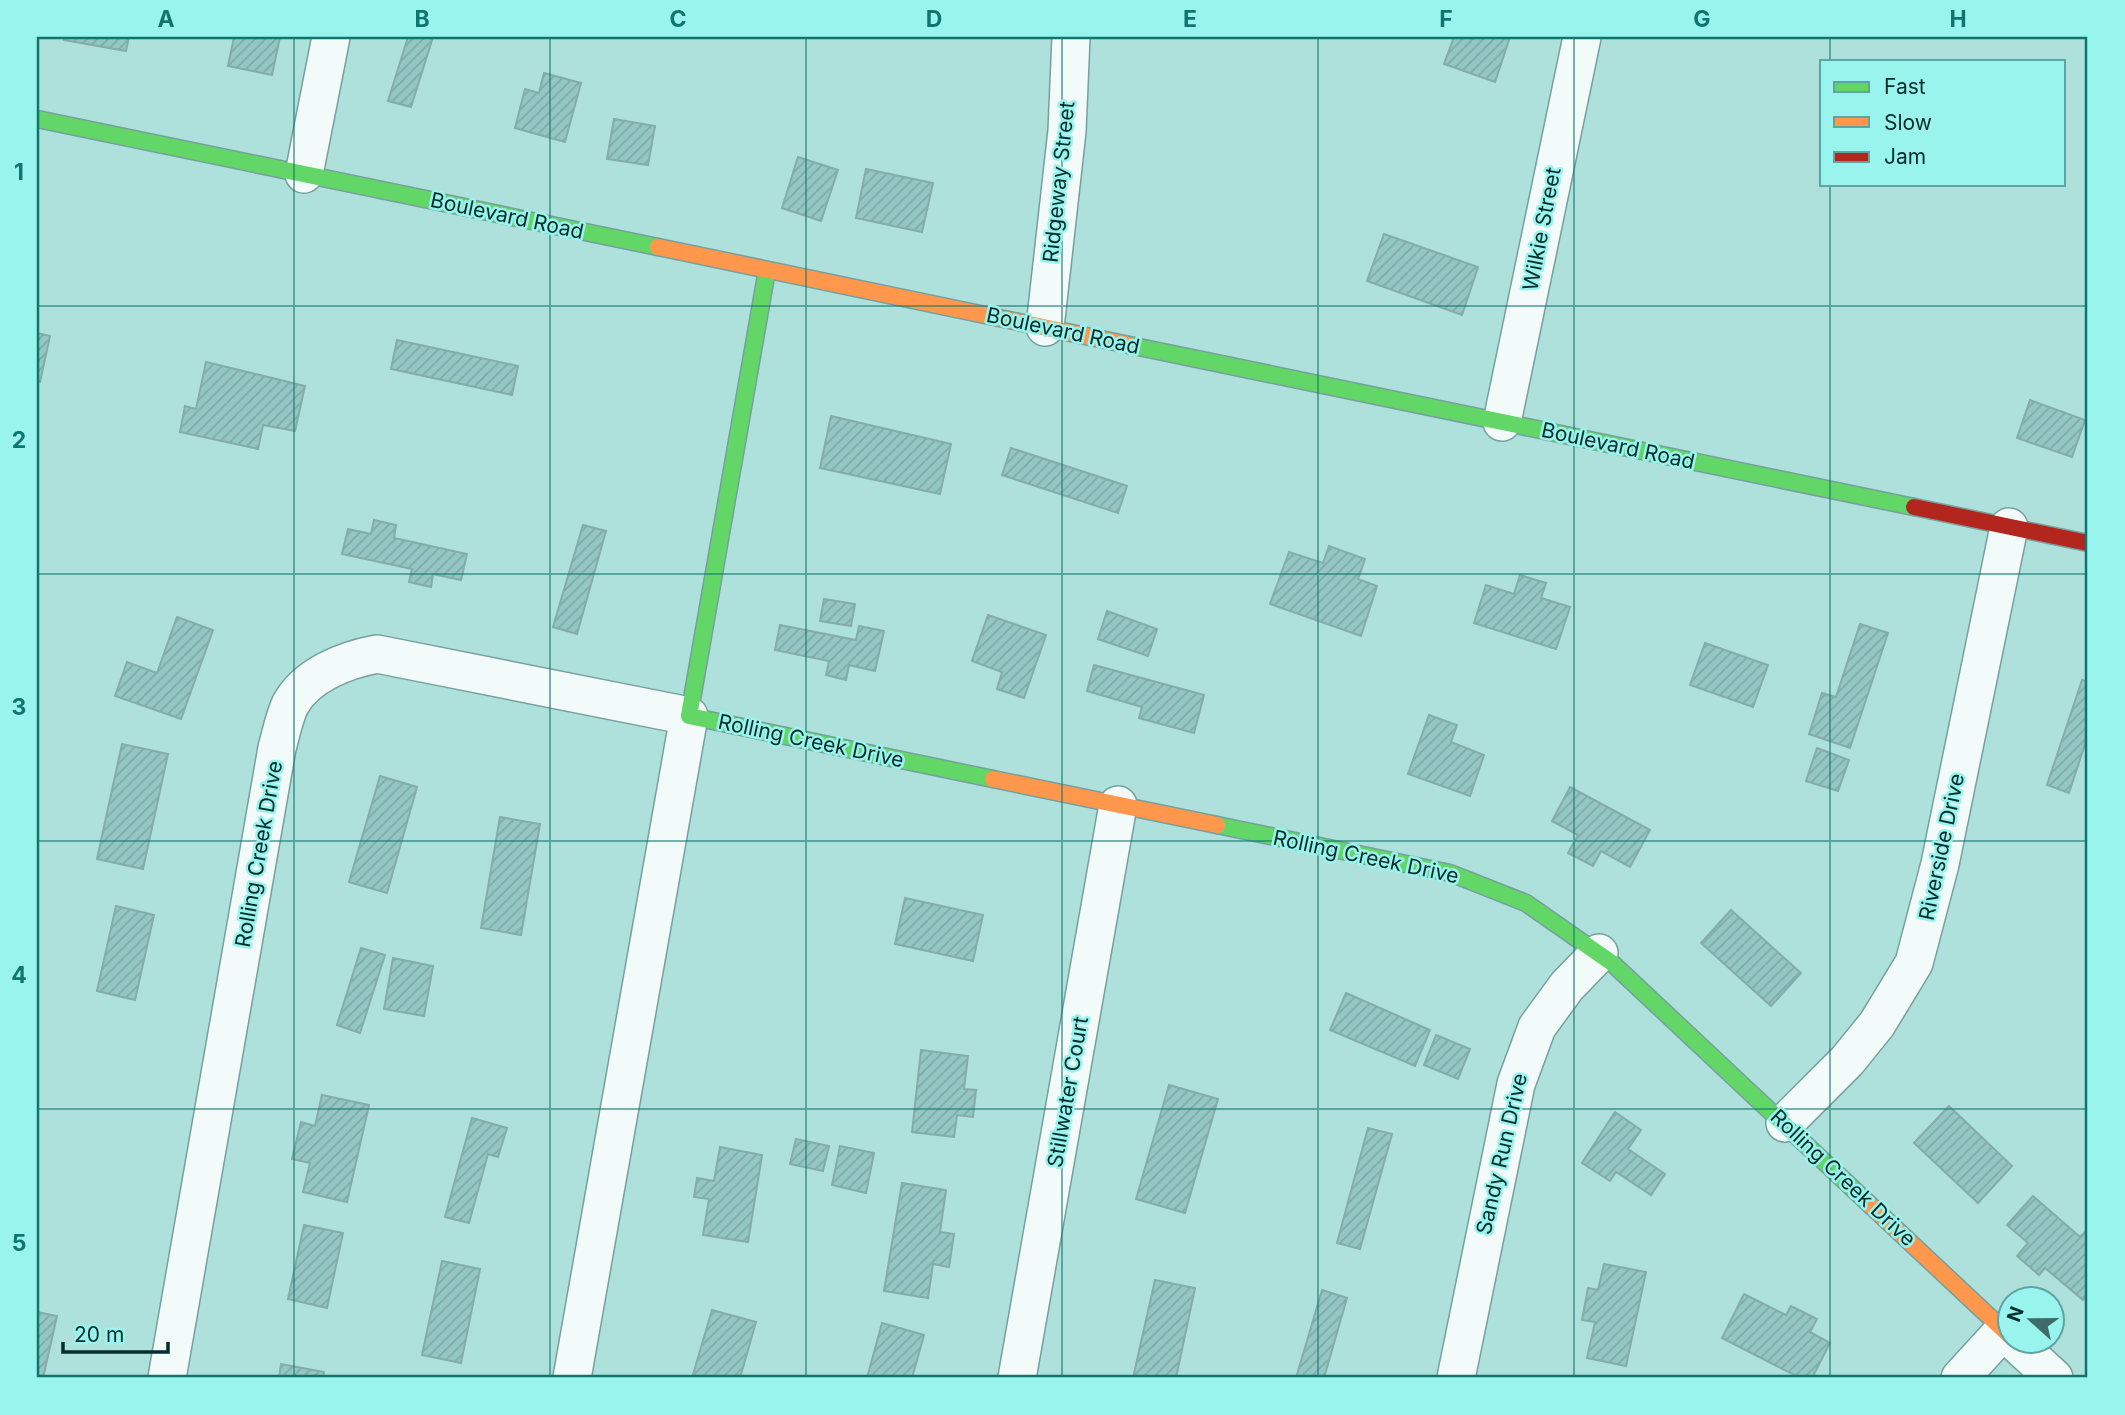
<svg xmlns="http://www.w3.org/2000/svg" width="2125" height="1415" viewBox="0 0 2125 1415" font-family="Inter,sans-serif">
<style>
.building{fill:url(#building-hatch);stroke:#84aca9;stroke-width:2}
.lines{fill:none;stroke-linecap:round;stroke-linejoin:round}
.street-casing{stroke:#77a09d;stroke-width:40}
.fast-casing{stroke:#77a09d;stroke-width:19}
.slow-casing{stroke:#77a09d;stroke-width:19}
.jam-casing{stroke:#77a09d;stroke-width:19}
.street{stroke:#f3fafa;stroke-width:37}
.fast{stroke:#63d668;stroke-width:16}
.slow{stroke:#ff974d;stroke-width:16}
.jam{stroke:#b3261e;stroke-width:16}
.grid{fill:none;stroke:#0f766e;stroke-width:2;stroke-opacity:0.55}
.labels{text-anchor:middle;stroke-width:5;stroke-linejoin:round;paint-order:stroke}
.street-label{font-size:21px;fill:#042d2b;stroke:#9af4ee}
.neatline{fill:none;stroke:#0f766e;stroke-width:2.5}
.grid-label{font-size:23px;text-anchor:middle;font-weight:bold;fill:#0f766e}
</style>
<defs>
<pattern id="building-hatch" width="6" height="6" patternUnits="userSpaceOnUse" patternTransform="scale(1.75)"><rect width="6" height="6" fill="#94c7c3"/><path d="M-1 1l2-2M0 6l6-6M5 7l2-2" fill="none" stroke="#7eaba8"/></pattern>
</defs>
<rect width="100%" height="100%" fill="#aee0dc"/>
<g class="building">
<path d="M65 37H129L126 51 64 40Z"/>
<path d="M234 37H280L272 75 228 66Z"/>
<path d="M408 37H433L411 107 388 101Z"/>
<path d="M1454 37H1510L1495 82 1444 64Z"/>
<path d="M544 73 581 83 565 142 515 128 525 89 539 93Z"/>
<path d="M614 119 655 126 648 165 607 159Z"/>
<path d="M798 157 838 170 821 221 782 208Z"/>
<path d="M866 169 933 183 922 232 856 218Z"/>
<path d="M1384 234 1478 267 1462 315 1367 281Z"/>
<path d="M37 333 50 336 40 382 37 381Z"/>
<path d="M397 340 518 366 512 395 391 369Z"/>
<path d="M206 362 305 386 295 431 263 425 258 449 180 432 185 406 196 409Z"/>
<path d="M2030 400 2085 420 2072 457 2017 438Z"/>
<path d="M831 416 951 444 940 494 820 468Z"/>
<path d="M1011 448 1127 486 1118 513 1002 475Z"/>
<path d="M374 520 396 525 394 538 467 554 461 580 433 574 431 587 409 582 412 569 342 554 348 529 371 534Z"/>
<path d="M583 525 606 531 577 634 553 627Z"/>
<path d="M1329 546 1365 559 1358 579 1377 586 1361 636 1270 604 1289 552 1323 563Z"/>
<path d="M1520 575 1546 583 1541 598 1570 607 1556 649 1474 623 1486 585 1514 594Z"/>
<path d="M824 599 855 604 851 626 820 621Z"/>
<path d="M1107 611 1157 629 1148 656 1098 639Z"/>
<path d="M988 615 1046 635 1024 698 997 689 1002 672 972 661Z"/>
<path d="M177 617 213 630 181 719 115 696 127 662 157 673Z"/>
<path d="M1860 624 1888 633 1850 748 1809 734 1822 693 1836 697Z"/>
<path d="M780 625 856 640 859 626 884 631 875 671 849 665 846 680 826 675 829 661 775 650Z"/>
<path d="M1705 643 1768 665 1753 707 1690 685Z"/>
<path d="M1094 665 1204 695 1194 733 1139 718 1142 707 1087 691Z"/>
<path d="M2082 680 2088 682V735L2069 793 2047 785Z"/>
<path d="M1429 715 1457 725 1451 742 1484 755 1470 796 1408 774Z"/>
<path d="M122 744 168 754 143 869 97 859Z"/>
<path d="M1817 748 1849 760 1838 791 1806 781Z"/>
<path d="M380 776 417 787 387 893 349 882Z"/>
<path d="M1570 787 1650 830 1630 867 1601 851 1593 866 1568 853 1578 835 1552 821Z"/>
<path d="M500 817 540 824 521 935 481 928Z"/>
<path d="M905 898 983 915 973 961 895 944Z"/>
<path d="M116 906 154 915 135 1000 97 991Z"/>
<path d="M1731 910 1801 973 1771 1006 1701 943Z"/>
<path d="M361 948 385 955 360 1033 337 1025Z"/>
<path d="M393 958 433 966 424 1016 384 1009Z"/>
<path d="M1346 993 1430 1030 1415 1066 1330 1030Z"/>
<path d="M1436 1035 1470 1049 1458 1079 1424 1065Z"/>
<path d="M921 1050 968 1056 964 1089 976 1090 973 1117 957 1115 954 1137 912 1132Z"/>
<path d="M1169 1085 1218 1099 1185 1213 1136 1199Z"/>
<path d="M322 1095 369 1105 347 1202 303 1192 310 1163 292 1159 301 1122 315 1126Z"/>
<path d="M1949 1106 2012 1166 1978 1203 1914 1143Z"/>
<path d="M1615 1112 1641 1130 1628 1149 1665 1174 1651 1195 1616 1172 1610 1181 1582 1163Z"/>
<path d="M472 1118 507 1128 498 1157 488 1154 469 1223 445 1217Z"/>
<path d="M1368 1128 1392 1134 1360 1249 1337 1243Z"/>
<path d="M796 1139 829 1146 823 1171 790 1164Z"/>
<path d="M840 1146 874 1153 866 1193 832 1185Z"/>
<path d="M720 1147 762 1155 748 1242 703 1235 709 1199 694 1197 697 1178 714 1181Z"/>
<path d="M902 1183 946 1190 940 1232 954 1234 949 1267 933 1264 928 1298 884 1291Z"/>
<path d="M2033 1196 2080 1237 2086 1231 2088 1233V1294L2083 1300 2045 1268 2039 1275 2017 1256 2028 1243 2007 1225Z"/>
<path d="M304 1225 343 1233 327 1308 288 1299Z"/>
<path d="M442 1261 480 1269 461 1363 422 1355Z"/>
<path d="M1604 1264 1646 1272 1626 1366 1587 1358 1595 1322 1582 1320 1588 1288 1598 1290Z"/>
<path d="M1155 1280 1195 1288 1176 1378H1133Z"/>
<path d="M1322 1290 1347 1298 1324 1378H1296Z"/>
<path d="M1744 1294 1786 1315 1791 1306 1817 1319 1810 1332 1830 1343 1812 1378H1800L1722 1338Z"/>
<path d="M712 1310 756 1322 740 1378H692Z"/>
<path d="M37 1312 57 1316 43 1378H37Z"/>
<path d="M882 1323 924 1335 912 1378H867Z"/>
<path d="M281 1364 324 1372 323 1378H279Z"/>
</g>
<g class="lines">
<g class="street-casing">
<g id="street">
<path d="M304 174 331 37"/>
<path d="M1045 327 1067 131 1071 37"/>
<path d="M1502 422 1582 37"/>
<path d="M1785 1123 1847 1061 1877 1024 1914 963 1940 864 2009 527"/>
<path d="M2015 1342 2054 1378"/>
<path d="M167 1378 277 748C281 734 284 718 290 705 306 675 345 660 377 654L689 716 572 1378"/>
<path d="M1017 1378 1118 805"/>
<path d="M1456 1378 1516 1084 1537 1027 1567 986 1599 953"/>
<path d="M1960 1378 2003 1331"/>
</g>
</g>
<g class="fast-casing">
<g id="fast">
<path d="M37 119 658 247"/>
<path d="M767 270 689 716 993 779"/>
<path d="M1129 345 1914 507"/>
<path d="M1217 825 1450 873 1526 903 1612 963 1866 1201"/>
</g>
</g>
<g class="slow-casing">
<g id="slow">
<path d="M658 247 1129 345"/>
<path d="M993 779 1217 825"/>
<path d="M1866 1201 2010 1336"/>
</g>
</g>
<g class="jam-casing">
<path id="jam" d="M1914 507 2088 543"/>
</g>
<use href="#street" class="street"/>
<use href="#fast" class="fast"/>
<use href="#slow" class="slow"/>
<use href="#jam" class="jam"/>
</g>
<path class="grid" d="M294 37V1378M550 37V1378M806 37V1378M1062 37V1378M1318 37V1378M1574 37V1378M1830 37V61M1830 184V1378M37 306H2088M37 574H2088M37 841H2088M37 1109H2088"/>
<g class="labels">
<g class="street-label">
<text transform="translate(1059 182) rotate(-84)" y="7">Ridgeway Street</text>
<text transform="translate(507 216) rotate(12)" y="7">Boulevard Road</text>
<text transform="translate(1542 229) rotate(-79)" y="7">Wilkie Street</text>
<text transform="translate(1063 331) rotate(12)" y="7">Boulevard Road</text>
<text transform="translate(1618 446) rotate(12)" y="7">Boulevard Road</text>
<text transform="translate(811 741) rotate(12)" y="7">Rolling Creek Drive</text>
<text transform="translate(1942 847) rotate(-78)" y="7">Riverside Drive</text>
<text transform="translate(259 854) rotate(-80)" y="7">Rolling Creek Drive</text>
<text transform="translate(1366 857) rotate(12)" y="7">Rolling Creek Drive</text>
<text transform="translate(1068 1092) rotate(-80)" y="7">Stillwater Court</text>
<text transform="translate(1502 1154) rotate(-77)" y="7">Sandy Run Drive</text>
<text transform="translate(1843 1178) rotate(43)" y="7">Rolling Creek Drive</text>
</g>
</g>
<rect width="2125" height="1415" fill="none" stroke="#9af4ee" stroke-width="77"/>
<rect x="1820" y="60" width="245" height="126" fill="#9af4ee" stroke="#5ea4a0" stroke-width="2"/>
<rect x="1834" y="82" width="35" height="10" fill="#63d668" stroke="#5ea4a0" stroke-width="2"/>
<text x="1884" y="94" font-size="21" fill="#042d2b">Fast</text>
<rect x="1834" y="117" width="35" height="10" fill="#ff974d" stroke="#5ea4a0" stroke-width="2"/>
<text x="1884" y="130" font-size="21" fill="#042d2b">Slow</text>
<rect x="1834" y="152" width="35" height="10" fill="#b3261e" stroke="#5ea4a0" stroke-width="2"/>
<text x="1884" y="164" font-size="21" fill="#042d2b">Jam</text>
<g transform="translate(2031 1320) rotate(291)"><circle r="33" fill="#9af4ee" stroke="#5ea4a0" stroke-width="2"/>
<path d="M0-5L12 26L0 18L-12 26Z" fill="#3f6c69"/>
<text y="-10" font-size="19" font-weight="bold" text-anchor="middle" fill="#042d2b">N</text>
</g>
<path d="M63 1342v10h105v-10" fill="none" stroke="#042d2b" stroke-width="3.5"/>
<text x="74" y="1342" font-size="21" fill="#042d2b" stroke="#9af4ee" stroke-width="5" paint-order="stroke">20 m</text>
<rect x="38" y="38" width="2048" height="1338" class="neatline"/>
<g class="grid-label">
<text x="166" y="27">A</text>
<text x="422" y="27">B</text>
<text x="678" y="27">C</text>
<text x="934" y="27">D</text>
<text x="1190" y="27">E</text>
<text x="1446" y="27">F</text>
<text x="1702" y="27">G</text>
<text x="1958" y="27">H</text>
<text x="19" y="180">1</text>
<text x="19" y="448">2</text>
<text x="19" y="715">3</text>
<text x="19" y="983">4</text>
<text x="19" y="1251">5</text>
</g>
</svg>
